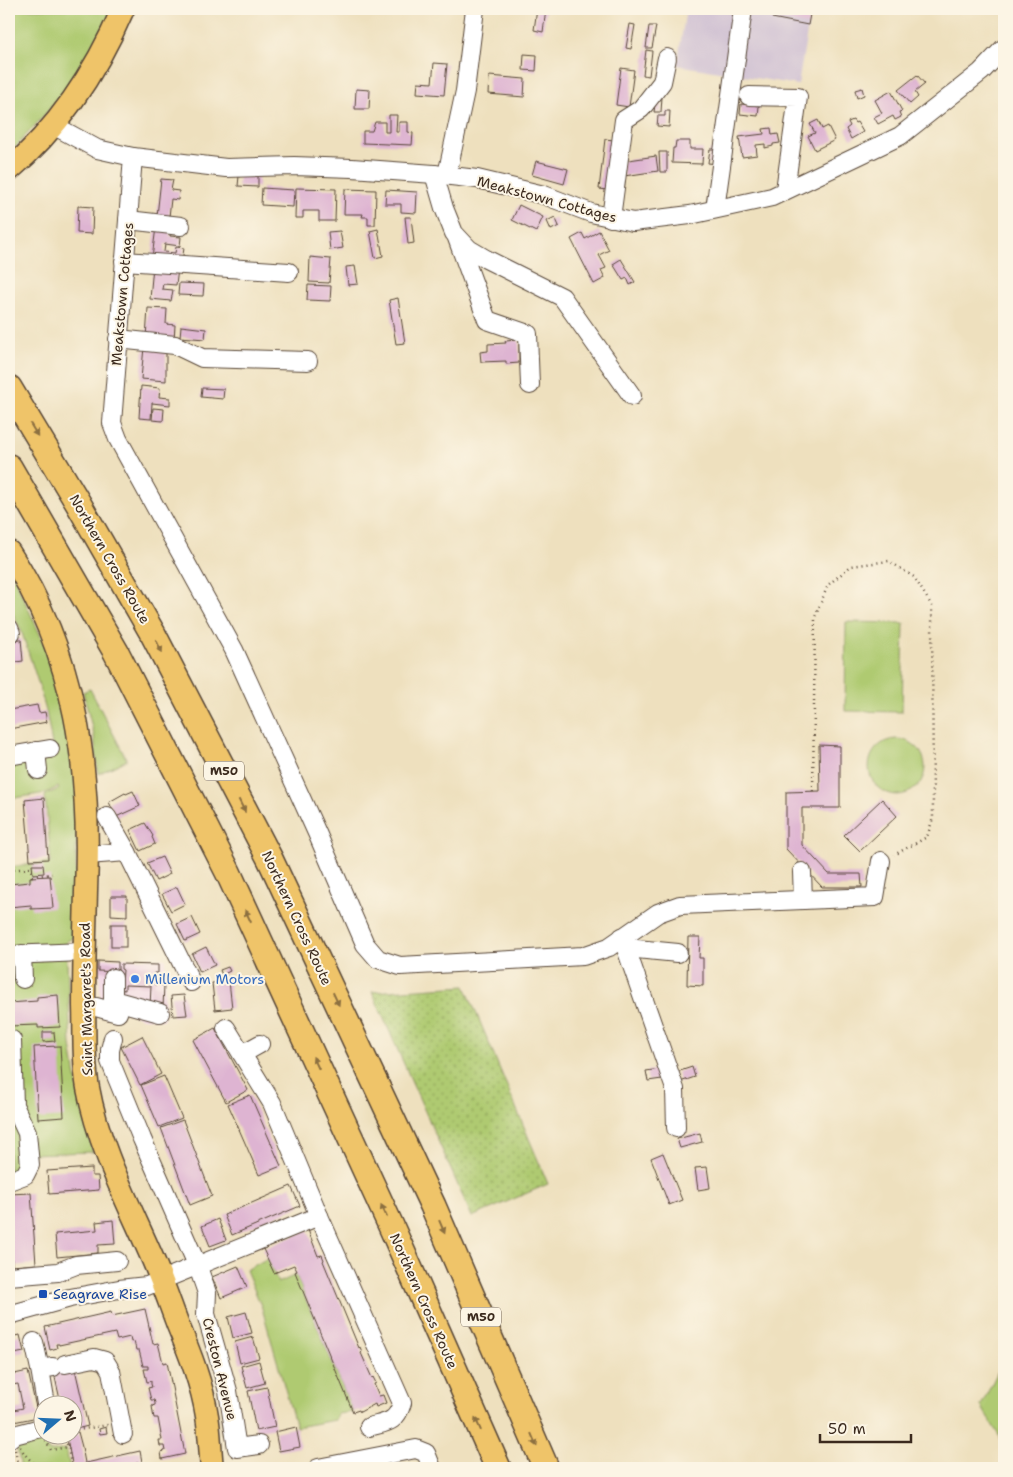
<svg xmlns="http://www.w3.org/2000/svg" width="1013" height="1477" viewBox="0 0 1013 1477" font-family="'Shantell Sans',sans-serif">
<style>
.built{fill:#efd0e6}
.industrial{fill:#cdbed2}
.grass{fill:#afca71;stroke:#757a48}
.park{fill:url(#park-dots);stroke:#757a48}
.building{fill:#deb4d2}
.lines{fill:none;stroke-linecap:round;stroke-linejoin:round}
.minor-casing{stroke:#564536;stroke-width:20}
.major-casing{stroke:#564536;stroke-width:25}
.highway-casing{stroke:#564536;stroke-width:28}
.path{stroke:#564536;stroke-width:2.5;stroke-dasharray:1 4;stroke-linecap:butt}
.minor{stroke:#fff;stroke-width:18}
.major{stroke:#efc469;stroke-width:22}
.highway{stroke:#efc469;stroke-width:25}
.oneway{fill:#8c6f40}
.shop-dot{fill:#3f7fe0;stroke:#fcf5e5;stroke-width:2}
.transit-dot{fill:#1a4fb4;stroke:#fcf5e5;stroke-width:2}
.labels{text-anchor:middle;stroke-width:4;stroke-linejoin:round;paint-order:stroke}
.shield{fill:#fcf5e5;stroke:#75675a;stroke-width:1}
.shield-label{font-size:12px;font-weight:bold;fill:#3b2a1e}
.street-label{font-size:14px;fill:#3b2a1e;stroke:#fcf5e5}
.shop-label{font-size:14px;fill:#366cbe;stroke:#fcf5e5;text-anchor:start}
.transit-label{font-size:14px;fill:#164399;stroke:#fcf5e5;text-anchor:start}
</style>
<defs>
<pattern id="park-dots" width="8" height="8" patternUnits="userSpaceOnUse" patternTransform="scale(1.25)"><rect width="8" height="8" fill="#afca71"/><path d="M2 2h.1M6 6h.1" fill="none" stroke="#90a45c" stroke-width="1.8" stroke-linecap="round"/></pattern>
</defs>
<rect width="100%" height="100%" fill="#fcf5e5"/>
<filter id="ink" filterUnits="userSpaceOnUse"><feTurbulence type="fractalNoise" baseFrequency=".02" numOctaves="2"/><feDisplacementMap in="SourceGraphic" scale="10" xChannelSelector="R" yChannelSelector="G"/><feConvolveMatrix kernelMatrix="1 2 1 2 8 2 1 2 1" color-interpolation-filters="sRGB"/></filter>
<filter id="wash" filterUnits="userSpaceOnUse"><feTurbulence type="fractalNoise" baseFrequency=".0096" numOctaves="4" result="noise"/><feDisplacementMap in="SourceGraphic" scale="20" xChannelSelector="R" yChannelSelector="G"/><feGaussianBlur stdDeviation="1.12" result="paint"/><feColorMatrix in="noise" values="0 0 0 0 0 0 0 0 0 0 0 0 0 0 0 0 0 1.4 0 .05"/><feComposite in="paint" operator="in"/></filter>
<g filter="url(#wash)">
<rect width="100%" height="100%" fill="#eee0be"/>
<path class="built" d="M99 958 166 959 164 1020 143 1018 102 1004 100 1000Z"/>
<path class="industrial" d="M686 9H811L798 85 677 65Z"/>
<g class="grass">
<path d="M9 9H115L109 23 66 91 9 154Z"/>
<path d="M9 567 56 669 77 782 75 936 66 942 71 1045 79 1097 93 1152 29 1154 30 1165 9 1181V867L51 862 45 795 59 789 58 787 46 793 9 799V762L28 761 32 766 43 763 47 757 54 755 46 711 37 679 21 630 9 606Z"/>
<path d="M846 622 904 623 902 712 845 711Z"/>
<path d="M90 689 127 760 98 774 94 735 83 692Z"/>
<circle cx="897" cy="767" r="28"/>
<path d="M268 1258 278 1283 296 1275 353 1412 337 1414 335 1420 296 1427 262 1308 246 1270Z"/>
<path d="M1004 1359V1444L981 1406Z"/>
<path d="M46 1441 49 1452 66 1449 70 1468H21L17 1448Z"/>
</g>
<path class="park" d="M465 986 548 1184 472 1217 372 992Z"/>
<g id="blocks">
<g class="building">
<path d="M537 9H546L543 32 534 30Z"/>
<path d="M774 9H811L808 25 772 18Z"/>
<path d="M630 24 635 25 631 49 626 48Z"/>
<path d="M649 26H656L652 48H646Z"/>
<path d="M646 50 652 51 649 76 643 75Z"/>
<path d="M524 54 537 55 536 71 523 70Z"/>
<path d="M434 63 447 64 444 95 417 93 418 82 432 83Z"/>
<path d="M621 68 634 70 629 107 616 105Z"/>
<path d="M917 75 925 84 915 92 918 97 910 104 898 90Z"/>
<path d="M489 76 525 79 524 97 488 94Z"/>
<path d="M862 88 864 95 857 98 855 90Z"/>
<path d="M356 89 370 90 369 109H355Z"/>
<path d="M891 91 902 111 899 112 901 117 895 120 893 116 878 124 874 117 882 113 875 100Z"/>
<path d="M656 97H662L661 112H654Z"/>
<path d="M741 104 759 106 758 116 740 114Z"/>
<path d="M665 111H670L669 127 657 126 658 116H665Z"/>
<path d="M389 115H397L396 132H399V122H408V132L413 133 412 145 363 143V131H372L375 122H385V132H389Z"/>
<path d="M818 120 822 129 828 126 835 140 815 150 808 136 815 133 810 124Z"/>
<path d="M853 120 855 123 857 122 863 132 851 139 846 129 850 126 848 122Z"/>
<path d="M771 128 772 135 778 134 780 143 773 144V146L765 148V144L756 145 757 155 742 157 739 137 764 134 763 129Z"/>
<path d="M605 139 614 140 608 190 599 189Z"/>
<path d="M676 141H690V149H703L702 164 672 163 673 148H675Z"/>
<path d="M710 149H718L717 164 708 163Z"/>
<path d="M659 152H667V172H660Z"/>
<path d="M656 156 658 171 624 176 622 161Z"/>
<path d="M536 161 568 169 564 184 532 175Z"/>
<path d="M239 176H258V187L238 186Z"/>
<path d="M161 179 173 180 171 190 179 191 178 200 171 199 169 217 157 216Z"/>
<path d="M262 188 294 190 293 207 261 205Z"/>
<path d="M296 188 336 189 335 221H319V211H303V218H295Z"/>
<path d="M345 189 376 190 375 225H368V217H362L363 214H344Z"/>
<path d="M386 190 417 192 416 213 401 212V204H385Z"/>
<path d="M519 205 543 217 536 232 512 220Z"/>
<path d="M78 206 93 207 92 234 77 233Z"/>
<path d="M405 217H411L414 243 408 244Z"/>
<path d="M555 217 559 226 551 230 547 221Z"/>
<path d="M156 227 171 229 170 236 181 237 180 246 165 244 164 252 175 253 176 247 184 248 182 262 152 258Z"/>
<path d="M378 229 383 256 375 258 370 231Z"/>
<path d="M340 231 343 248 330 250 328 232Z"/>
<path d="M599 231 609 250 599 255 606 268 601 270 605 278 594 284 571 239 582 233 585 239Z"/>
<path d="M310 257 331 259 329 283 309 282Z"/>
<path d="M621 259 635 282 630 285 627 278 623 280 613 264Z"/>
<path d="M153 266 178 269 176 285 163 284 162 289 173 290 171 301 150 299Z"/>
<path d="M355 266 358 284 348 285 346 267Z"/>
<path d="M179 283 204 284 203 296 178 295Z"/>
<path d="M308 285 331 286 330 301 307 300Z"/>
<path d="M398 298 405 343 396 344 389 300Z"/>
<path d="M148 308 167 309 166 324 175 325 174 340 146 338Z"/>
<path d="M181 326 206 329 205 339 180 337Z"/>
<path d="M519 340V363L506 364V361L481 362 480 352 488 351V344L506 343 505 341Z"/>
<path d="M144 347 166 349V381L141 379Z"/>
<path d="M141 386 160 388 159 397 170 398V405L152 403 151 419 139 418Z"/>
<path d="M202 388 224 389 223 399 201 397Z"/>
<path d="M153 408 164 409 163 421 152 420Z"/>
<path d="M21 639 23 661 9 663V640Z"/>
<path d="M37 705 39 713 45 712 47 722 9 729V710Z"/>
<path d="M819 745 840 746V808H802V845L829 874H861L862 887H822L786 849V792L820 791Z"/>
<path d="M133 791 140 806 116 817 109 802 125 793 126 794Z"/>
<path d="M44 798 48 859 30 860 25 800Z"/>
<path d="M882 799 897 816 860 851 844 835Z"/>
<path d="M145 823 153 836 152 837 155 844 140 851 130 830Z"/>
<path d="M162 857 170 874 156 881 147 863Z"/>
<path d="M32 865H43L44 873 33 874Z"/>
<path d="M50 876 53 908 31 909V905L9 907V884L30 882V877Z"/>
<path d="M177 887 185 904 171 911 162 894Z"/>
<path d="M111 896H127V916L111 915Z"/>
<path d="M192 917 200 934 185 941 177 924Z"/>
<rect x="111" y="924" width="15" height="23"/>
<path d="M688 937H700L699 958H703V986L687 985Z"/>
<path d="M206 947 215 965 200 972 192 954Z"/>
<path d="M98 961 118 962V972L98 971Z"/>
<path d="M121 964 158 965V973H155V985H164L163 1008 150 1007 151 986 125 985V990L117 989V984L122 985 123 970 121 969Z"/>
<path d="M228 967 230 971 222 975 220 970Z"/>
<path d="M229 981 232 1008 215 1010 212 983Z"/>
<path d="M58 995 60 1027 38 1028V1025L9 1026V1003L37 1001V997Z"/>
<path d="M184 995 187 1015 173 1016 171 996Z"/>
<path d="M215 1028 248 1090 226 1102 193 1040Z"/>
<path d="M43 1032H54L55 1041 43 1042Z"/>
<path d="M142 1036 161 1074 140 1085 121 1047Z"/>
<path d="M60 1046 64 1117 38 1119 34 1047Z"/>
<path d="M692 1067 695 1077 680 1082 677 1072Z"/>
<path d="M660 1069 662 1079 648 1081 646 1071Z"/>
<path d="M164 1076 182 1118 159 1127 141 1085Z"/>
<path d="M250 1095 281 1166 259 1175 228 1104Z"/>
<path d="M183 1120 212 1196 190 1205 161 1128Z"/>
<path d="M700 1133 702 1142 680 1148 677 1139Z"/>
<path d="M663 1153 682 1200 669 1205 651 1158Z"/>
<path d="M707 1167 710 1188 698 1190 695 1168Z"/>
<path d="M92 1168V1176H98L99 1190 49 1194 47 1171Z"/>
<path d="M291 1186 300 1206 232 1235 224 1215Z"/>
<path d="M31 1193 36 1264 12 1266 9 1194Z"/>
<path d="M218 1219 226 1240 210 1246 202 1226Z"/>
<path d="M113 1220 115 1244 98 1245V1253L57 1257 55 1234 97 1230 96 1222Z"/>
<path d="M308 1230 318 1256 322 1255 324 1260 323 1261 359 1348 360 1347 362 1352 361 1353 372 1378 373 1377 376 1383 374 1384 379 1396 383 1395 386 1403 376 1407 375 1404 360 1412 359 1410 353 1412 295 1272 297 1271 294 1265 274 1273 263 1249Z"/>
<path d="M238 1266 247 1287 221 1298 212 1277Z"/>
<path d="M145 1309 153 1344 158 1343 163 1363 167 1362 185 1454 162 1459 161 1452 165 1451 164 1446H160L159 1440H162L158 1418H154L153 1413 152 1406 155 1405V1403L154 1400H151L148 1388 152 1387 151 1384V1381L147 1382 144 1369H148V1366H143L139 1350H136L134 1341 131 1342 130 1337 117 1340 115 1333 59 1345V1344H56L57 1348 50 1350 45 1327 111 1312 112 1316Z"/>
<path d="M246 1312 252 1333 233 1338 228 1317Z"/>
<path d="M20 1335 24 1352 9 1355V1337Z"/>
<path d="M253 1337 259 1358 240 1363 235 1342Z"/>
<path d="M259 1361 265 1383 247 1388 241 1366Z"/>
<path d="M52 1364 75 1369 88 1426 72 1430V1404H61Z"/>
<path d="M28 1371 38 1417 9 1423V1411L23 1408 18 1384 12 1385 10 1375Z"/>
<path d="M267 1387 275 1427 256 1431 248 1391Z"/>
<path d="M106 1427 107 1433 100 1434 99 1429Z"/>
<path d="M296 1427 300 1447 279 1451 275 1432Z"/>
<path d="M78 1432 82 1447 86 1468H73L66 1434H72V1433Z"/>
<path d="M140 1451 142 1462 116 1468H87L86 1463Z"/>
</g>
</g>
</g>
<g filter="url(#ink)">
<use href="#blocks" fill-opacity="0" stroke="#564536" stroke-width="1"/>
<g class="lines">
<g class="minor-casing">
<g id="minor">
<path d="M749 96 798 97 785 190"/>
<path d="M53 125 97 149 133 157 226 168 294 166 352 168 434 174 477 179 544 195 591 213 633 222 690 215 772 197 900 136 981 72 1004 48"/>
<path d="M133 157 112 423 118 439 234 650 317 833 365 944 378 959 400 966 583 956 609 947 658 913 680 905 875 897 881 861"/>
<path d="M434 174 444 208 454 233 469 249 486 259 562 297 632 396"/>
<path d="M447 175 465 91 475 9"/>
<path d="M715 209 743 9"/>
<path d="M611 218 624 120 641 109 662 82 667 58"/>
<path d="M128 220 181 226"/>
<path d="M457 238 487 320 528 334 530 385"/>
<path d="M124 261 289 272"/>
<path d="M118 339 175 345 202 358 308 361"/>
<path d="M9 628 11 633"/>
<path d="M36 751 38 770"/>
<path d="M9 756 50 749"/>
<path d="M107 817 127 852 191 982"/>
<path d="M87 855 127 852"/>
<path d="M802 872 803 900"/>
<path d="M622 937 675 1089 676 1128"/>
<path d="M626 948 678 953"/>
<path d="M22 954 23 979"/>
<path d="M9 955 83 952"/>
<path d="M113 978V1000L160 1013"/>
<path d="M84 1006 96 1007 118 1013"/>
<path d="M226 1028 272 1103 319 1216 402 1403C396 1423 387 1422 369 1427"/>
<path d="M113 1038 110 1050V1061L142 1139 198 1267 207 1293 206 1314 228 1391 237 1448 259 1445"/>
<path d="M242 1054 260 1044"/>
<path d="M9 1181 25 1175 30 1165 27 1133 14 1105 12 1040"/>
<path d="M9 1276 58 1272 76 1265 117 1261"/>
<path d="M9 1315 70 1298 119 1289 147 1286 319 1216"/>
<path d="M34 1342 40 1369"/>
<path d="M65 1364 94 1358 105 1361 111 1371 123 1434"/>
<path d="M46 1404 40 1369 53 1367"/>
<path d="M9 1439 14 1435 41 1428 42 1427"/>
<path d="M318 1468 416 1449 426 1453 432 1468"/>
</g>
</g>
<g class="major-casing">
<g id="major">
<path d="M9 170C59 128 97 69 123 9"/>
<path d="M9 552C77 656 91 769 86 891 85 930 84 968 84 1006 85 1033 83 1061 88 1088 99 1149 130 1206 154 1262 163 1283 170 1304 178 1325 190 1354 202 1384 207 1416 210 1433 210 1451 212 1468"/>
</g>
</g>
<g class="highway-casing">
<g id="highway">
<path d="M9 388 78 503 153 634 270 859 433 1206 546 1468"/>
<path d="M9 467 116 652 228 872 391 1226 498 1468"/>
</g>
</g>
<g class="path">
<path d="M813 791 815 617 828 585 851 566 889 561 914 577 932 606 933 818 927 837 894 855"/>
<path d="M9 870 31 868 32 876 52 874"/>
<path d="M9 1157 12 1165"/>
<path d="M9 1375 18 1373"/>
<path d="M9 1399 12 1398"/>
<path d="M72 1431 108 1425"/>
<path d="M65 1434 72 1468"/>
<path d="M46 1440 51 1450 68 1447"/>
<path d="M20 1447 27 1457 39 1468"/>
<path d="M15 1450 19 1468"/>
</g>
<use href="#minor" class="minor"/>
<use href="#major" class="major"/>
<use href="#highway" class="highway"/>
</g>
<defs><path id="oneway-solid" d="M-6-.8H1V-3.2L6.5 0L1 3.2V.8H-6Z" transform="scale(1.25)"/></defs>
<g class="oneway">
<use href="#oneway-solid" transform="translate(34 430) rotate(59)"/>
<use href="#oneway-solid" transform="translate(159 646) rotate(63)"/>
<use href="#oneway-solid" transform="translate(242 806) rotate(63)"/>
<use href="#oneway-solid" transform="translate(248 916) rotate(-115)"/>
<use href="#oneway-solid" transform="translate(336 999) rotate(65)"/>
<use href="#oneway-solid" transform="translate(316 1063) rotate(-115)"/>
<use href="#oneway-solid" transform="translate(384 1211) rotate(-115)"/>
<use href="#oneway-solid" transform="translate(442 1227) rotate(67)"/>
<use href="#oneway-solid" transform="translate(478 1424) rotate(-114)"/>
<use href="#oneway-solid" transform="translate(534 1440) rotate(67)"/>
</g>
</g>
<circle class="shop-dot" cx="135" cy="979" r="5"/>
<rect class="transit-dot" x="38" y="1289" width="10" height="10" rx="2.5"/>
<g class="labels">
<g class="shield">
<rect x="204" y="761.5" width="40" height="19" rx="4"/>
<rect x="461" y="1307.5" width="40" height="19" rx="4"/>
</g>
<g class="shield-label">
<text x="224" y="775">M50</text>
<text x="481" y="1321">M50</text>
</g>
<g class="street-label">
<text transform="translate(547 199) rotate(15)" y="5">Meakstown Cottages</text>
<text transform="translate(122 294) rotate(-85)" y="5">Meakstown Cottages</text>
<text transform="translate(110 559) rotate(60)" y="5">Northern Cross Route</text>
<text transform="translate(297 918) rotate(65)" y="5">Northern Cross Route</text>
<text transform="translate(86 999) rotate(-91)" y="5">Saint Margaret's Road</text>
<text transform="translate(424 1301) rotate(66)" y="5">Northern Cross Route</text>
<text transform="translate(220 1369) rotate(76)" y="5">Creston Avenue</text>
</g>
<g class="shop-label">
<text x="145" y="984">Millenium Motors</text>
</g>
<g class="transit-label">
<text x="53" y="1299">Seagrave Rise</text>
</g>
</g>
<rect width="1013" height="1477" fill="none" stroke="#fcf5e5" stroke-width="30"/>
<g transform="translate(58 1420) rotate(71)"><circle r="24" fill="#fcf5e5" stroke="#afa495"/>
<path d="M0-4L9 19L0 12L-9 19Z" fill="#1f6fb2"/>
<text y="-8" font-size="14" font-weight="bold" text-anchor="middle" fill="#3b2a1e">N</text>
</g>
<path d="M820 1434v8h91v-8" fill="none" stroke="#3b2a1e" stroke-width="2.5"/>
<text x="828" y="1434" font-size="15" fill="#3b2a1e" stroke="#fcf5e5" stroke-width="4" paint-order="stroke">50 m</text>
</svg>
